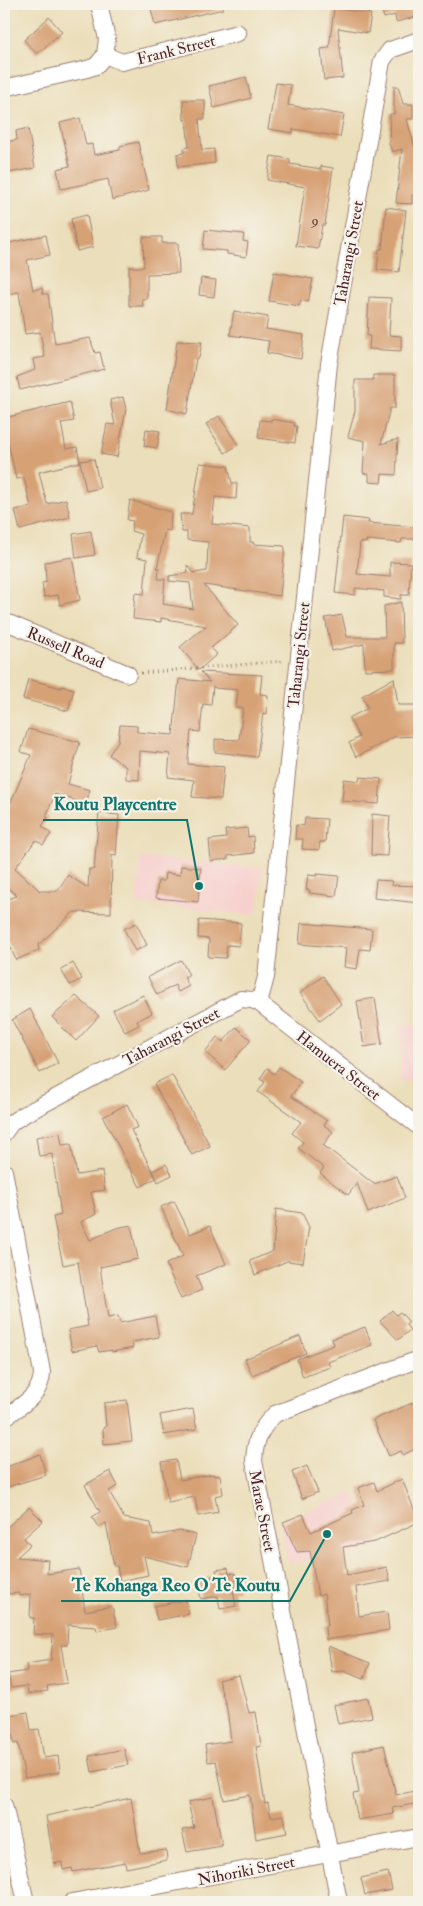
<svg xmlns="http://www.w3.org/2000/svg" width="423" height="1906" viewBox="0 0 423 1906" font-family="'IM FELL Double Pica',serif">
<style>
.built{fill:#f7d0ce}
.building{fill:#d7a176}
.lines{fill:none;stroke-linecap:round;stroke-linejoin:round}
.street-casing{stroke:#9a7e72;stroke-width:18}
.path{stroke:#9a7e72;stroke-width:3;stroke-dasharray:1 4;stroke-linecap:butt}
.street{stroke:#fff;stroke-width:16}
.labels{text-anchor:middle;stroke-width:4.5;stroke-linejoin:round;paint-order:stroke}
.number-label{font-size:14px;fill:#6d403e}
.street-label{font-size:16px;fill:#4a1f2b;stroke:#f7f3e8}
.leader{fill:none;stroke:#0f766e;stroke-width:2}
.callout-dot{fill:#0f766e;stroke:#f7f3e8;stroke-width:2}
.callout-label{font-size:18px;text-anchor:middle;font-weight:bold;fill:#0f766e;stroke:#f7f3e8;stroke-width:4.5;stroke-linejoin:round;paint-order:stroke}
</style>
<rect width="100%" height="100%" fill="#f7f3e8"/>
<filter id="ink" filterUnits="userSpaceOnUse"><feTurbulence type="fractalNoise" baseFrequency=".02" numOctaves="2"/><feDisplacementMap in="SourceGraphic" scale="10" xChannelSelector="R" yChannelSelector="G"/><feConvolveMatrix kernelMatrix="1 2 1 2 8 2 1 2 1" color-interpolation-filters="sRGB"/></filter>
<filter id="wash" filterUnits="userSpaceOnUse"><feTurbulence type="fractalNoise" baseFrequency=".0096" numOctaves="4" result="noise"/><feDisplacementMap in="SourceGraphic" scale="20" xChannelSelector="R" yChannelSelector="G"/><feGaussianBlur stdDeviation="1.12" result="paint"/><feColorMatrix in="noise" values="0 0 0 0 0 0 0 0 0 0 0 0 0 0 0 0 0 1.4 0 .05"/><feComposite in="paint" operator="in"/></filter>
<g filter="url(#wash)">
<rect width="100%" height="100%" fill="#ebdeba"/>
<g class="built">
<path d="M141 857 263 868 256 915 137 903Z"/>
<path d="M401 1024H419V1080H400Z"/>
<path d="M353 1493 378 1547 288 1564 280 1522Z"/>
</g>
<g id="blocks">
<g class="building">
<path d="M175 4H223V9L155 25 151 9Z"/>
<path d="M380 4H419V16L396 22 395 15 384 18Z"/>
<path d="M334 8 371 14 368 33 338 28 343 78 324 80 321 49 329 48Z"/>
<path d="M49 17 62 32 37 54 24 40Z"/>
<path d="M246 77 251 98 214 108 209 86Z"/>
<path d="M276 83 291 85 288 105 344 115 340 137 293 129V133L268 129Z"/>
<path d="M394 86H398L403 104H413V119H407L419 164V180L417 179 416 195H412V204L396 203 402 149 392 152 389 143 390 114H394Z"/>
<path d="M183 100H205V119H199L202 150 214 149 215 163 178 167 177 154 184 153V148L189 147 186 120H184Z"/>
<path d="M80 118 86 145 92 144 94 155 120 150V146L138 142 149 190 112 200 108 179 61 189 57 169 70 166 60 123Z"/>
<path d="M28 128 35 168 4 174V142L17 140 16 131Z"/>
<path d="M271 156 290 159V164L321 169V166L333 168 325 225H322L318 249 296 246 305 187 267 180Z"/>
<path d="M386 207 406 210 399 272 377 270 379 249H382Z"/>
<path d="M87 215 93 247 77 251 71 219Z"/>
<path d="M205 230 244 234 243 241 248 242 246 257 227 254V251L203 249Z"/>
<path d="M46 235 50 255 27 260 33 290 42 288 43 294H48L55 344 90 338 95 353 100 352 104 369 20 390 17 377 35 370 33 359 45 357 40 332 25 334 19 292 7 294 4 271V244Z"/>
<path d="M143 237H162V243H178L179 273 147 274V299H142L143 306H129V267H144Z"/>
<path d="M274 272 313 279 308 302 301 300 299 306 269 301Z"/>
<path d="M201 278 216 280 214 297 199 295Z"/>
<path d="M369 297 391 298 389 335 401 336V351L369 349 370 336H367Z"/>
<path d="M234 311 268 317 266 329 304 335 301 359 267 353 269 341 230 335Z"/>
<path d="M177 341 202 342 199 358H196L187 414 167 409Z"/>
<path d="M373 375H395V408H390L381 444 398 439 396 475 382 474 381 483 369 482V474L363 473 365 441 348 437 355 411V380H373Z"/>
<path d="M123 397 126 409 117 457 101 454 107 424 115 425 110 400Z"/>
<path d="M70 402 74 421 61 423 66 449 77 447 80 462 39 472 47 504 66 499 70 517 20 530 15 510 31 507 24 478 16 479 7 437 4 438V418Z"/>
<path d="M219 416 238 445 225 453 206 424Z"/>
<path d="M271 419 295 423 294 426H297L295 443 258 438 260 420 271 421Z"/>
<path d="M146 429 160 431 157 448 144 446Z"/>
<path d="M94 459 100 488 86 491 80 461Z"/>
<path d="M200 463 228 466 232 483H237L236 499 215 497 212 524 250 528V542H253V544L284 546 285 548 280 596 204 585 238 625 211 648 217 654 199 670 180 647 206 626 161 618V622L133 619 135 593 144 594 147 559 137 557 141 534 131 531 133 521 127 520 130 500 171 512 170 531 165 530 157 568H159L158 579H165L163 604 193 609 190 583 169 581V576L188 573 187 565 194 573 207 571 208 542 187 540V532H182L180 514H192Z"/>
<path d="M343 517 369 520 368 523 415 527V539H402L401 543 366 540V543L360 542 357 574 390 577V562L411 563 409 595H401V599L384 597V591L355 588V595L335 593Z"/>
<path d="M91 531 95 555 76 558 73 534Z"/>
<path d="M72 557 80 600 60 605 58 595 44 597 42 583 46 582 45 562Z"/>
<path d="M401 602 402 643H394V669L365 670 364 644 332 651 325 618 342 615 347 637H385L384 606Z"/>
<path d="M201 672 262 675 260 694 268 695 267 714 263 713 257 757 215 752V739L239 740 243 708H236L238 690 215 688 213 686 211 705 203 704 200 732 191 731 188 758V764L224 767 221 799 192 797 194 780 168 777 170 754 140 751 139 780 126 779V767L109 755 118 741 120 725 137 726V732L173 735 179 679 210 682Z"/>
<path d="M394 678 398 705H419V736L394 737 356 757 349 743 359 737 349 718 368 708 362 696Z"/>
<path d="M28 679 61 688V686L74 689 68 711 23 699Z"/>
<path d="M28 729 80 742 68 784 90 790 86 804 55 794 46 817 48 818 42 826 51 834 43 845 36 840 15 868 40 891H57L68 875 88 888 89 869H94L99 813 119 815 116 856 112 855 111 913 74 912 38 945 39 950 16 960 4 932V900L17 896 4 884V807L8 809 31 755 21 752Z"/>
<path d="M360 777 381 779 379 804 342 801 344 779 359 781Z"/>
<path d="M372 814 390 816 387 856 371 855Z"/>
<path d="M305 818 327 819 325 842H320L319 850 302 849 303 839H295L296 825 304 826Z"/>
<path d="M247 828 248 837 253 836 254 853 228 856V859L211 861 209 840 226 838 225 830Z"/>
<path d="M181 866 201 868 198 902 156 898 158 881H164L165 873 180 875Z"/>
<path d="M317 874 339 876 336 896 309 893 310 890H306L308 875 317 876Z"/>
<path d="M376 880 392 881 391 885 419 886V903L374 898Z"/>
<path d="M199 920 241 923 239 946 227 945 226 958 208 957 209 939 198 938Z"/>
<path d="M136 923 147 945 135 951 124 929Z"/>
<path d="M301 923 372 929 370 950 360 949 357 969 344 967 346 948 299 944Z"/>
<path d="M181 960 189 975 184 977 189 986 178 992 175 985 157 995 148 977Z"/>
<path d="M73 963 82 979 70 985 61 970Z"/>
<path d="M323 976 341 1004 320 1020 300 993Z"/>
<path d="M143 995 152 1013 137 1021 139 1025 125 1032 113 1010Z"/>
<path d="M76 996 99 1016 76 1041 52 1017Z"/>
<path d="M375 998 382 1044 364 1047 357 1001Z"/>
<path d="M30 1009 58 1063 40 1073 12 1020Z"/>
<path d="M236 1027 251 1040 225 1070 205 1052 217 1037 223 1042Z"/>
<path d="M279 1067 301 1082 291 1096 327 1121 324 1125 333 1132 323 1145 374 1184 397 1176 405 1198 368 1213 357 1183 348 1195 320 1173 324 1168 298 1148 303 1142 292 1133 301 1122 258 1092 265 1082 260 1079 267 1068 274 1074Z"/>
<path d="M172 1075 210 1146 192 1155 154 1084Z"/>
<path d="M127 1104 138 1127 131 1130 156 1178 140 1187 103 1117Z"/>
<path d="M60 1133 62 1145 71 1144 77 1175 102 1171 105 1190 91 1192 96 1214 81 1222 90 1240 116 1228 131 1225 138 1259 100 1267 108 1318 118 1316 120 1323 155 1316 159 1337 132 1342 133 1348 112 1352V1350L99 1352 97 1346 72 1351 68 1330 88 1326 78 1262 63 1265 53 1217 61 1215 52 1154 39 1156 36 1137Z"/>
<path d="M166 1164 172 1175 158 1182 153 1171Z"/>
<path d="M174 1201 190 1234 210 1226 226 1264 196 1276 202 1290 181 1299 166 1264 183 1256 161 1207Z"/>
<path d="M276 1209 302 1213 309 1227 303 1263 287 1261 255 1275 250 1261 273 1251Z"/>
<path d="M392 1310 396 1315 400 1312 409 1322 406 1325 410 1330 398 1340 380 1321Z"/>
<path d="M365 1327 372 1345 328 1362 330 1367 303 1377 297 1359 334 1345 332 1339Z"/>
<path d="M300 1336 306 1353 252 1375 245 1359Z"/>
<path d="M127 1400 132 1441 104 1444 103 1428 106 1427 104 1403Z"/>
<path d="M419 1400V1447L403 1455 401 1451 389 1456 373 1420Z"/>
<path d="M193 1409 197 1429 164 1435 160 1415Z"/>
<path d="M40 1454 46 1475 4 1488V1468Z"/>
<path d="M176 1460 180 1480 214 1474V1476L220 1475 223 1494 215 1496 218 1512 198 1516 195 1497 168 1502 161 1462Z"/>
<path d="M307 1466 318 1492 302 1499 292 1472Z"/>
<path d="M110 1471 118 1486 109 1491 124 1518 151 1523 153 1536 180 1531 196 1535 188 1567 144 1556 148 1575 120 1581 117 1566H114L106 1523 98 1527 92 1517 100 1512 85 1485Z"/>
<path d="M402 1479 419 1522 375 1542 343 1547 347 1575 387 1567 390 1581 356 1587 359 1616 387 1612 389 1630 326 1640 325 1626 328 1625 324 1594 318 1596 310 1551 297 1552 283 1522 303 1514 311 1532 353 1513 352 1510 364 1505 358 1488 374 1482 377 1491Z"/>
<path d="M29 1507 43 1521 24 1538 30 1545 17 1557 48 1560 47 1574 79 1569 85 1611 112 1606 117 1627 97 1631 96 1627 68 1625 67 1645H61L67 1683 47 1686 48 1691 28 1694 27 1686 11 1688 8 1674 27 1671 26 1664 51 1660 53 1635 33 1634 34 1618H30L31 1594 19 1596V1593L9 1594 4 1553V1530Z"/>
<path d="M228 1568 229 1574 235 1573 238 1590 233 1591 236 1606 220 1609 218 1596 201 1599 197 1580 217 1576 216 1570Z"/>
<path d="M186 1600 189 1614 157 1620 154 1606Z"/>
<path d="M328 1646 370 1663 364 1679 343 1671 332 1672Z"/>
<path d="M239 1675 249 1713 256 1712 261 1746 256 1747 265 1804 268 1803 271 1817 284 1815 287 1833 256 1839 250 1795 224 1800 216 1761 208 1762 205 1745 231 1741 227 1709 218 1680Z"/>
<path d="M368 1698 372 1717 338 1724 334 1705Z"/>
<path d="M28 1712 31 1730 39 1729 44 1758 58 1756 60 1772 25 1778 18 1743 14 1744 9 1715Z"/>
<path d="M384 1745 396 1795 419 1790V1803L392 1808 394 1814 358 1820 353 1794 359 1793 352 1752Z"/>
<path d="M124 1749 128 1765 92 1772 89 1756Z"/>
<path d="M213 1797 222 1846 187 1852 182 1830 194 1828 188 1802Z"/>
<path d="M131 1798 140 1853 166 1850 167 1860 126 1868 125 1862 73 1872 72 1868 63 1870 62 1862 54 1864 46 1816Z"/>
<path d="M388 1872 392 1890 365 1895 361 1878Z"/>
</g>
</g>
</g>
<g filter="url(#ink)">
<use href="#blocks" fill-opacity="0" stroke="#9a7e72" stroke-width="1"/>
<g class="lines">
<g class="street-casing">
<g id="street">
<path d="M99 4 107 39 105 55"/>
<path d="M4 88 87 69 96 66 105 55 122 62 238 33"/>
<path d="M4 621 128 674"/>
<path d="M259 1003 266 977 329 364 382 61 390 50 419 40"/>
<path d="M4 1133 12 1122 25 1114 241 999 252 1000 259 1003 419 1127"/>
<path d="M4 1171 42 1372C42 1395 21 1406 4 1418"/>
<path d="M4 1805 26 1902"/>
<path d="M72 1902 419 1837"/>
<path d="M339 1902 254 1461C255 1440 260 1429 275 1414L419 1359"/>
</g>
</g>
<path class="path" d="M141 673 284 661"/>
<use href="#street" class="street"/>
</g>
</g>
<g class="labels">
<g class="number-label">
<text x="315" y="225">9</text>
</g>
<g class="street-label">
<text transform="translate(176 49) rotate(-14)" y="6">Frank Street</text>
<text transform="translate(348 253) rotate(-80)" y="6">Taharangi Street</text>
<text transform="translate(66 647) rotate(23)" y="6">Russell Road</text>
<text transform="translate(298 655) rotate(-84)" y="6">Taharangi Street</text>
<text transform="translate(171 1036) rotate(-28)" y="6">Taharangi Street</text>
<text transform="translate(339 1065) rotate(38)" y="6">Hamuera Street</text>
<text transform="translate(263 1511) rotate(79)" y="6">Marae Street</text>
<text transform="translate(246 1870) rotate(-11)" y="6">Nihoriki Street</text>
</g>
</g>
<path class="leader" d="M199 886L187 820H43M327 1534L290 1601H61"/>
<g class="callout-dot">
<circle cx="199" cy="886" r="5"/>
<circle cx="327" cy="1534" r="5"/>
</g>
<g class="callout-label">
<text x="115" y="810">Koutu Playcentre</text>
<text x="176" y="1591">Te Kohanga Reo O Te Koutu</text>
</g>
<rect width="423" height="1906" fill="none" stroke="#f7f3e8" stroke-width="20"/>
</svg>
